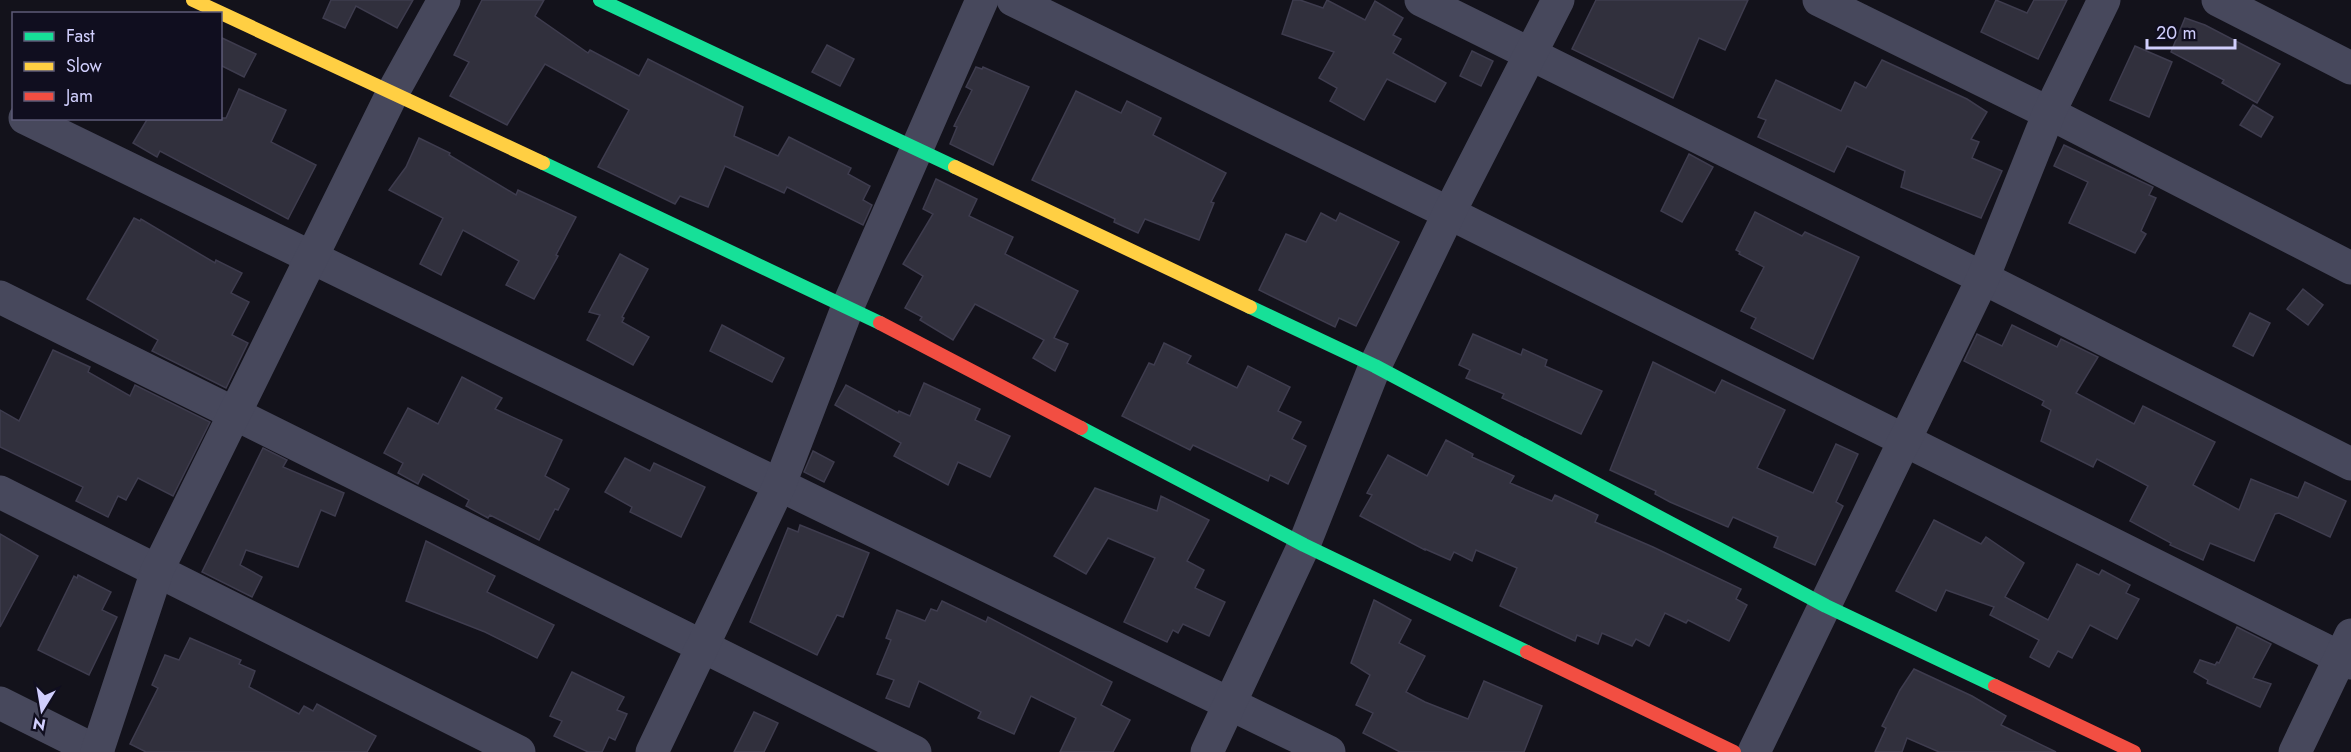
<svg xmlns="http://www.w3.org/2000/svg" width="2351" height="752" viewBox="0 0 2351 752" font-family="Jost,sans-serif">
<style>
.building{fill:#31303d;stroke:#3e3c4e;stroke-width:1.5}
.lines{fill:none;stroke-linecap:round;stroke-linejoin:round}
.street{stroke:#47485c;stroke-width:33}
.fast{stroke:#16e098;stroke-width:14}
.slow{stroke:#ffcf43;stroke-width:14}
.jam{stroke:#f24e42;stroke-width:14}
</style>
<rect width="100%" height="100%" fill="#13121b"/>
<g class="building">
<path d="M331 0H413L397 28 356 6 345 28 323 18Z"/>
<path d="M482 0H544L535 16 588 53 590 50 639 76 648 59 743 107 734 136 778 156 789 137 851 168 848 174 870 186 863 200 872 205 863 225 787 187 784 193 725 166 708 207 680 196 675 204 598 167 629 110 545 64 507 125 450 96 469 62 454 55Z"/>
<path d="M1293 0H1300L1323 8 1327 0 1365 20 1375 1 1403 18 1393 35 1401 39 1393 53 1446 83 1435 102 1387 79 1364 120 1330 101 1337 88 1319 78 1334 52 1282 34Z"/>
<path d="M1596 0H1748L1725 50 1699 38 1673 98 1572 49Z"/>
<path d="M1996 0 2027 13 2034 0H2067L2038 59 1981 32Z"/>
<path d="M2185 18 2205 25 2280 64 2257 103 2222 83 2224 80 2171 52Z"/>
<path d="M220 37 256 54 244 77 220 65Z"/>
<path d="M827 45 854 59 840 86 812 72Z"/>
<path d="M2135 46 2172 62 2149 117 2110 100Z"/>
<path d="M1472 51 1493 61 1481 86 1460 76Z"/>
<path d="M1882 60 1967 99 1987 112 1971 139 1979 142 1972 158 2002 171 1981 218 1901 187 1905 171 1847 146 1834 172 1758 137 1766 120 1758 117 1776 80 1841 111 1855 82 1866 88Z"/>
<path d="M976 67 982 69 983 67 1029 87 993 165 950 144 957 127 954 126 972 90 966 87Z"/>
<path d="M239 89 286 110 271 142 316 165 288 219 160 151 157 157 133 143 148 118H226Z"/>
<path d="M1076 91 1121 113 1127 101 1161 118 1153 135 1226 173 1211 202 1214 203 1199 240 1145 219 1138 233 1114 222 1115 219 1032 180Z"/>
<path d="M2253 105 2273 117 2261 137 2240 125Z"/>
<path d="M419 138 450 153 449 155 516 195 518 190 576 217 556 255 558 256 534 299 506 285 519 261 463 230 441 275 420 264 443 218 389 190 406 167Z"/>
<path d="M2064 145 2153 187 2149 195 2156 198 2141 231 2146 234 2135 253 2069 223 2088 182 2054 166Z"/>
<path d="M1689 154 1713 167 1682 222 1661 211Z"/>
<path d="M936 179 977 199 969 216 1013 237 1005 254 1078 291 1054 338 1068 344 1055 371 1033 358 1044 340 975 304 953 340 920 320 922 317 905 308 923 276 903 264 933 214 923 209Z"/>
<path d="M1755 212 1802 236 1805 232 1859 257 1813 359 1751 328 1756 318 1741 311 1764 267 1739 254 1740 252 1736 250Z"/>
<path d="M1321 213 1336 221 1340 213 1399 242 1356 326 1339 318 1335 327 1259 290 1286 234 1306 242Z"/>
<path d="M134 218 140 221 141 219 215 263 216 260 242 273 231 293 249 302 232 335 248 343 226 388 152 351 158 340 87 299Z"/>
<path d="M620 254 648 269 622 317 624 318 622 322 649 337 633 365 587 340 600 315 589 312Z"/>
<path d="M2303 289 2323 305 2308 325 2287 309Z"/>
<path d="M2250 313 2270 323 2253 356 2233 346Z"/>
<path d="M722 325 784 358 772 382 710 351Z"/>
<path d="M2012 325 2057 347 2061 339 2098 357 2076 393 2134 424 2143 406 2215 442 2193 485 2239 510 2251 479 2298 498 2305 482 2346 501 2330 537 2279 513 2275 514 2254 561 2210 543 2203 560 2170 545 2171 543 2130 521 2148 486 2097 459 2093 467 2041 441 2051 410 2042 405 2044 401 1964 361 1977 334 2002 346Z"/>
<path d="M1473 334 1521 355 1523 349 1547 360 1545 366 1602 391 1581 434 1502 398 1504 394 1466 378 1470 370 1459 365Z"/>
<path d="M1164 343 1191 356 1187 363 1237 388 1248 366 1290 387 1278 411 1301 422 1292 439 1306 446 1288 484 1270 475 1268 481 1193 445 1190 450 1122 416 1149 363 1154 365Z"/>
<path d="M53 350 90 367 88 372 130 396 135 385 210 422 173 496 138 478 126 500 118 496 108 517 76 501 83 487 0 447V410L19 421Z"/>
<path d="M1653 362 1715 393 1722 380 1785 410 1757 468 1813 493 1836 444 1858 454 1836 502 1843 506 1815 565 1774 547 1778 537 1733 517 1728 527 1670 502 1655 494 1656 491 1610 470Z"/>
<path d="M462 377 502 398 495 409 562 440 545 476 569 489 558 510 555 509 539 540 490 515 488 518 466 506 469 500 423 474 418 484 398 473 403 463 384 453 408 408 438 424Z"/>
<path d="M924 383 980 409 975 420 1010 436 990 477 958 462 948 485 894 456 901 443 835 405 846 385 898 413 899 411 910 416Z"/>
<path d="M1446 440 1473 454 1472 457 1514 476 1510 483 1552 501 1555 495 1598 515 1595 522 1653 547 1741 589 1736 599 1747 605 1729 641 1688 620 1686 623 1665 613 1649 646 1636 639 1632 646 1602 633 1598 644 1577 635 1575 641 1500 606 1517 568 1476 550 1472 561 1454 552 1450 560 1425 549V550L1360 516 1372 495 1367 493 1388 455 1427 476Z"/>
<path d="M263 448 287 460 283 467 344 493 335 516 321 510 298 567 246 550 240 565 262 577 252 597 202 572Z"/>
<path d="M813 451 834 462 824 482 804 472Z"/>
<path d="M625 458 650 471 654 463 705 487 681 537 630 512 632 507 605 492Z"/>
<path d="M1095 488 1157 511 1161 496 1209 520 1187 561 1204 570 1195 588 1225 602 1209 636 1183 624 1178 633 1173 630 1167 642 1124 622 1155 558 1108 538 1086 574 1054 556Z"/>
<path d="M1934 520 1981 544 1986 537 2024 563 2005 597 2048 620 2077 564 2099 575 2102 570 2130 585 2126 593 2139 599 2117 639 2090 625 2072 658 2058 651 2049 667 2030 657 2039 640 1990 615 1994 607 1946 590 1936 611 1896 591Z"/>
<path d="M800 525 869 553 843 617 837 615 817 655 750 622 788 528 798 532Z"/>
<path d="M0 534 38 556 0 627Z"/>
<path d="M426 541 495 576 487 592 554 625 537 658 485 632 406 601Z"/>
<path d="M78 575 111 592 102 610 117 617 89 675 38 650 74 576 77 578Z"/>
<path d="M1374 600 1411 620 1399 643 1425 656 1406 692 1425 702 1468 719 1484 681 1542 706 1524 752H1400L1363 733 1373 713 1356 705 1370 675 1351 663Z"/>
<path d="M942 601 986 622 988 617 1112 682 1101 705 1130 720 1113 752H1060L1076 718 1031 696 1014 734 978 718 981 712 919 681 909 707 886 698 894 680 877 674 891 640 886 638 897 610 925 621 931 609 937 611Z"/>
<path d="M2237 627 2271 644 2253 678 2271 684 2260 707 2207 683 2208 680 2194 672 2200 660 2215 665 2217 662 2219 663Z"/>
<path d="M190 638 241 660 239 664 255 671 249 687 299 714 304 706 313 711 317 704 376 736 367 752H146L130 744 158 688 152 685 165 655 179 660Z"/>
<path d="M1914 669 1972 696 2006 716 2001 725 2056 752H1939L1907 738 1902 752H1875L1886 728 1882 726 1900 690Z"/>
<path d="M572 672 624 697 617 710 627 714 615 740 609 737 602 752H588L554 736 562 721 550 716Z"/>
<path d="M754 712 778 723 764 752H734Z"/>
</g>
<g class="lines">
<g class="street">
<path d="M1013 0 1449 213 2351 663"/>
<path d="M1421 0 1983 278 2351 464"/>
<path d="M1819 0 2049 113 2351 268"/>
<path d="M2218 0 2351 68"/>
<path d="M25 118 1329 752"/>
<path d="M0 297C306 447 609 603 915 752"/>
<path d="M0 492 519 752"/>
<path d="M0 703 98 752"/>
<path d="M97 752 157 571 393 92 444 0"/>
<path d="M652 752 779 486 848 306 982 0"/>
<path d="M1207 752 1304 545 1375 366 1449 213 1558 0"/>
<path d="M1754 752 1983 278 2049 113 2104 0"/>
<path d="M2295 752 2351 635"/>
</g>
<g class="fast">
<path d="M600 0 955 167"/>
<path d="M543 163 880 323"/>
<path d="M1250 307 1375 366 1826 606 1995 686"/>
<path d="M1081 428 1304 545 1527 652"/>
</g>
<g class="slow">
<path d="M193 0 543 163"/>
<path d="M955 167 1250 307"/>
</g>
<g class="jam">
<path d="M880 323 1081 428"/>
<path d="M1527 652 1734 752"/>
<path d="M1995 686 2134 752"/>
</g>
</g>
<rect x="12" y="12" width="210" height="108" fill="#100e1f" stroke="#5d5b78" stroke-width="1.5"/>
<rect x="24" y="32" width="30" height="9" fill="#16e098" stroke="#5d5b78" stroke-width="1.5"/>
<text x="66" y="42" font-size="18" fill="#d1cffd">Fast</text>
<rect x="24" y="62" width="30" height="9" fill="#ffcf43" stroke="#5d5b78" stroke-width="1.5"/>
<text x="66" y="72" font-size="18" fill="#d1cffd">Slow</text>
<rect x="24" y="92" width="30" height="9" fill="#f24e42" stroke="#5d5b78" stroke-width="1.5"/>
<text x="66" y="102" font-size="18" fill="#d1cffd">Jam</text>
<g transform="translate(42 710) rotate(191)" stroke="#100e1f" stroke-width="4.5" paint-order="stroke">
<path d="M0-4.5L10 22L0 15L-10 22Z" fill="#d1cffd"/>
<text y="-9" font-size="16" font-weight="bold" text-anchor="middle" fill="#d1cffd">N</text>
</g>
<path d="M2147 39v9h88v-9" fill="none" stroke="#d1cffd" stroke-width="3"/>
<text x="2156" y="39" font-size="18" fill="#d1cffd" stroke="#100e1f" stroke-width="4.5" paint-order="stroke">20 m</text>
</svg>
